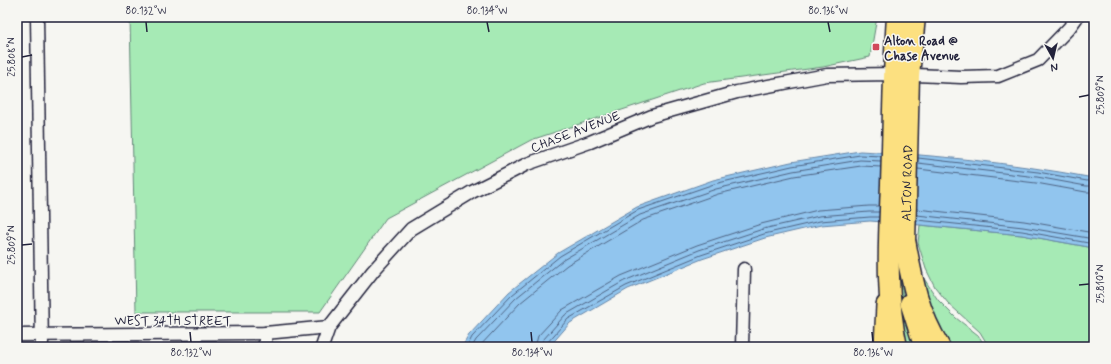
<svg xmlns="http://www.w3.org/2000/svg" width="1111" height="364" font-family="Mynerve,sans-serif">
<style>
.green{fill:#a6eab5;stroke:#648678}
.water{fill:#91c5ee;stroke:#6584a6}
.lines{fill:none;stroke-linecap:round;stroke-linejoin:round}
.shore{stroke:#4e6383;stroke-width:1}
.minor-casing{stroke:#22223b;stroke-width:15}
.primary-casing{stroke:#22223b;stroke-width:22}
.trunk-casing{stroke:#22223b;stroke-width:23}
.motorway-casing{stroke:#22223b;stroke-width:24}
.minor{stroke:#f6f6f2;stroke-width:12}
.primary{stroke:#fce080;stroke-width:19}
.trunk{stroke:#fce080;stroke-width:20}
.motorway{stroke:#fce080;stroke-width:21}
.ticks{fill:none;stroke:#22223b;stroke-width:1.5}
.poi-dot{fill:#d1495b;stroke:#f6f6f2;stroke-width:1.5}
.labels{text-anchor:middle;stroke-width:3;stroke-linejoin:round;paint-order:stroke}
.poi-label{font-size:13px;font-weight:bold;fill:#22223b;stroke:#f6f6f2;text-anchor:start}
.street-label{font-size:13px;fill:#22223b;stroke:#f6f6f2}
.neatline{fill:none;stroke:#22223b;stroke-width:1.5}
.ticks-label{font-size:10px;text-anchor:middle;fill:#22223b}
</style>
<rect width="100%" height="100%" fill="#f6f6f2"/>
<filter id="ink" filterUnits="userSpaceOnUse"><feTurbulence type="fractalNoise" baseFrequency=".025" numOctaves="2"/><feDisplacementMap in="SourceGraphic" scale="8" xChannelSelector="R" yChannelSelector="G"/><feConvolveMatrix kernelMatrix="1 2 1 2 8 2 1 2 1" color-interpolation-filters="sRGB"/></filter>
<g filter="url(#ink)">
<!-- green -->
<g class="green">
<path d="M130,17H877L870,57L823,67L704,83L531,140L386,218L320,312H136Z"/>
<path d="M920,225L1022,235L1094,248V347H989L980,332L948,303L935,287L926,269L918,243Z"/>
<path d="M899,272L906,310L919,347H906L900,329Z"/>
<path d="M921,274L938,300L956,318L978,335L986,347H945L936,333Z"/>
</g>
<!-- water -->
<path class="water" d="M860,151C937,155 1012,163 1088,177H1094V248L1022,235L920,225L870,221L821,225L765,238L702,259L628,289L570,323L549,347H462L469,335L509,292L558,253L637,207L713,180L791,162Z"/>
<g class="lines">
<!-- shore -->
<g class="shore">
<path d="M918,158L1038,172L1087,181L1094,180"/>
<path d="M918,163L1037,177L1086,186H1094"/>
<path d="M918,169L1036,183L1086,192H1094"/>
<path d="M917,209L1024,221L1094,233"/>
<path d="M917,215L1023,227L1094,239"/>
<path d="M917,220L1022,231L1094,244"/>
<path d="M467,347L472,337L512,295L560,256L638,210L714,184L792,166L860,155L881,156"/>
<path d="M472,347L476,340L516,298L563,260L640,215L716,189L793,171L860,160L881,161"/>
<path d="M479,347L520,303L567,265L643,220L718,194L794,176L861,166L881,167"/>
<path d="M535,347L538,336L562,310L621,276L697,245L761,224L818,210L869,206H879"/>
<path d="M541,347L543,340L565,315L624,281L699,250L763,229L819,216L869,212H879"/>
<path d="M546,347L547,343L568,319L626,286L701,255L764,234L820,221L870,217H879"/>
</g>
<defs>
<g id="minor">
<path d="M37,17L42,347"/>
<path d="M17,335L265,333L329,327"/>
<path d="M265,347V333"/>
<path d="M322,347L329,327L373,271L411,229L472,192L527,164L590,142L652,116L737,92L827,75L893,74L961,77L998,76L1038,60L1069,28L1077,17"/>
<path d="M742,347L744,269"/>
</g>
<g id="primary">
<path d="M910,303L924,347"/>
<path d="M884,347L886,305"/>
</g>
<g id="trunk">
<path d="M897,17C893,73 893,128 891,184C889,238 885,293 897,347"/>
<path id="s1" d="M905,243L909,75L915,17"/>
</g>
<path id="motorway" d="M905,243C912,281 918,313 939,347"/>
</defs>
<!-- minor casing -->
<use href="#minor" class="minor-casing"/>
<!-- primary casing -->
<use href="#primary" class="primary-casing"/>
<!-- trunk casing -->
<use href="#trunk" class="trunk-casing"/>
<!-- motorway casing -->
<use href="#motorway" class="motorway-casing"/>
<!-- minor -->
<use href="#minor" class="minor"/>
<!-- primary -->
<use href="#primary" class="primary"/>
<!-- trunk -->
<use href="#trunk" class="trunk"/>
<!-- motorway -->
<use href="#motorway" class="motorway"/>
</g>
</g>
<!-- ticks -->
<path class="ticks" d="M146,22L147,32M487,22L489,32M828,22L830,32M22,57L32,55M1079,97L1089,95M22,245L32,244M1079,285L1089,284M190,332L191,342M531,332L532,342M872,332L873,342"/>
<!-- markers -->
<rect class="poi-dot" x="872" y="43" width="8" height="8" rx="2"/>
<g class="labels">
<!-- poi labels -->
<g class="poi-label">
<text x="884" y="45">Alton Road @<tspan x="884" dy="15">Chase Avenue</tspan></text>
</g>
<!-- street labels -->
<g class="street-label">
<text transform="translate(575 131) rotate(-21)" y="5">CHASE AVENUE</text>
<text dy="5" stroke="none"><textPath href="#s1" startOffset="60">ALTON ROAD</textPath></text>
<text x="173" y="325">WEST 34TH STREET</text>
</g>
</g>
<!-- margin -->
<rect width="1111" height="364" fill="none" stroke="#f6f6f2" stroke-width="44"/>
<!-- north arrow -->
<g transform="translate(1053 58) rotate(172)" stroke="#f6f6f2" stroke-width="3" paint-order="stroke">
<path d="M0-3L7 15L0 10L-7 15Z" fill="#22223b"/>
<text y="-6" font-size="11" font-weight="bold" text-anchor="middle" fill="#22223b">N</text>
</g>
<rect x="22" y="22" width="1067" height="320" class="neatline"/>
<g class="ticks-label">
<text x="146" y="14">80.132°W</text>
<text x="487" y="14">80.134°W</text>
<text x="828" y="14">80.136°W</text>
<text transform="translate(11 57) rotate(-90)" y="4">25.808°N</text>
<text transform="translate(1100 95) rotate(-90)" y="4">25.809°N</text>
<text transform="translate(11 245) rotate(-90)" y="4">25.809°N</text>
<text transform="translate(1100 284) rotate(-90)" y="4">25.810°N</text>
<text x="191" y="356">80.132°W</text>
<text x="532" y="356">80.134°W</text>
<text x="873" y="356">80.136°W</text>
</g>
</svg>
